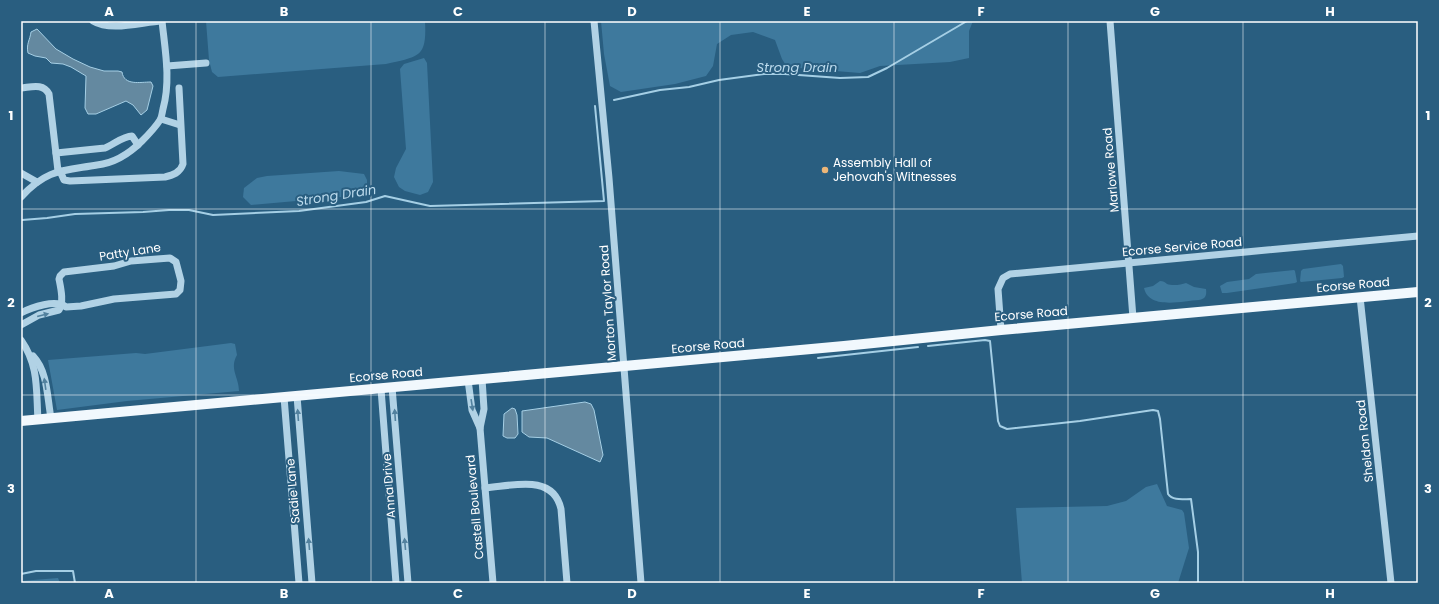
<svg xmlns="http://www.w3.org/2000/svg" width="1439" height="604" font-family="Poppins,sans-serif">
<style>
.green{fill:#3e799d}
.water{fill:#6489a0;stroke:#a5cfe5}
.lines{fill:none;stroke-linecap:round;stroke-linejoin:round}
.stream{stroke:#a5cfe5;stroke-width:2}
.minor{stroke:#b1d2e5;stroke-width:7}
.major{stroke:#f1f8fd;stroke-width:10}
.oneway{fill:#52819e}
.grid{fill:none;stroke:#fff;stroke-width:1;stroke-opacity:0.55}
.poi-dot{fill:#ecb678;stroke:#295e80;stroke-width:1.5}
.labels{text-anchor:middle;stroke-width:4;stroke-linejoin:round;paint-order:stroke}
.poi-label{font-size:12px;fill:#fff;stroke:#295e80;text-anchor:start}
.street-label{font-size:12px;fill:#fff;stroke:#295e80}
.water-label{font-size:13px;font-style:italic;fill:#bcdbed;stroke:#295e80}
.neatline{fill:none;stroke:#fff;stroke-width:1.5}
.grid-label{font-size:13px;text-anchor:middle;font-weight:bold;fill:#fff}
</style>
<rect width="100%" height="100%" fill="#295e80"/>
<!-- green -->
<g class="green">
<path d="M206,21H425C427,58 419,56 386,64L218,77L212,72L209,60Z"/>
<path d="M601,21H973L969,31V58L950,62L880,66L860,73L787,67L782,59L775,40L753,32L731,35L717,44L713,66L706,76L675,84L621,92L610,86L604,54Z"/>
<path d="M424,58L427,63L433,182L428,192L420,195L405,191L399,187L394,177L396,168L406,149L400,69L404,64Z"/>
<path d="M339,171L364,174L367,180V189L352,196L251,205L243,197L244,188L257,178L267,176Z"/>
<path d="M1341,264L1343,266L1344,277L1342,278L1301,282L1300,281L1301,271L1303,269Z"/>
<path d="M1294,270L1295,271L1297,282L1295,283L1227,293H1222L1220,286L1227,282L1249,279L1256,274Z"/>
<path d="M1160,281C1163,281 1165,282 1167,284C1172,286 1181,285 1186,283L1194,287L1206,289C1207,296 1205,299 1199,300C1182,301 1149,310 1144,288L1153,286Z"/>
<path d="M231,343L235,344L237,355C229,369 239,377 239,391L127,401L57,410L48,360L136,353L145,354Z"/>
<path d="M1157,484L1167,506L1182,510L1184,513L1189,548L1178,583H1022L1016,508L1107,506L1126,501L1146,487Z"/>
<path d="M58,578L60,583H21V581Z"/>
</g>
<!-- water -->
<g class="water">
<path d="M37,29L56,49L73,59L90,67L104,71H118L122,72C124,86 140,82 151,82L153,86L147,110L141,115L133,105L126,101L96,114H88L85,108L86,76L71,67L63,64L51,63L46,58L35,56L28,53C26,44 30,40 31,32Z"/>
<path d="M585,402L591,404L594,410L603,455L600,462L547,438L529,437L522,432V411Z"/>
<path d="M512,408L515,409L517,415L518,434L515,438H507L503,436L504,414Z"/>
</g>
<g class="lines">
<!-- stream -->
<g class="stream">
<path d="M614,100L660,90L689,87L719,80L764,74H785L840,78L868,77L887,68L967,21"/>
<path d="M22,220L47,218L75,214L143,212L169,210H189L213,215L299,211L366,202L385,196L430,206L604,201L595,106"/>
<path d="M928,346L985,340L990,341L998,421L1000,426L1007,429L1080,421L1153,410L1158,411L1160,419L1168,494C1173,501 1183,499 1191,499L1198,552V583"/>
<path d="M818,358L918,347"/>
<path d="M21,574L36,571H73L75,583"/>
</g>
<!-- minor -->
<g class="minor">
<path d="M93,21C111,32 142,22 162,21"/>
<path d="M594,21L609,178L641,583"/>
<path d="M1110,21L1133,318"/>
<path d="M167,66L206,63"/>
<path d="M21,88C32,87 43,83 49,94L58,171"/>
<path d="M161,119L180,125"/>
<path d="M56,153L105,148C113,145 123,136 132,136L138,145"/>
<path d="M60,171L64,180L70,181L165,177C173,175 180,173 183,164L179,88"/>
<path d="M21,173L37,182"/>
<path d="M21,197C47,169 62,171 97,165C115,163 129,154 142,141C148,135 155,128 160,120C162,117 162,113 163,109C171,80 165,50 162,21"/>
<path d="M1360,297L1391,583"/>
<path d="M21,313C32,307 56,299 66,307L81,306L114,299L176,294L180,290L181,281L176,262L170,258L131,261L114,266L64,272L60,276L59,279C61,289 64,302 59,310L39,315L21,325"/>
<path d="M1001,330L998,289L1003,278L1010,274L1418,236"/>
<path d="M21,340C39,366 36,389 38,420"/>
<path d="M33,356C48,372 47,397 51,418"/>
<path d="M482,379L484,409L480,428L493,583"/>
<path d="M468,380L472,410L480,428"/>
<path d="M392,387L408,583"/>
<path d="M381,389L396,583"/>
<path d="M297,396L312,583"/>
<path d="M284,397L299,583"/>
<path d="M485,488C512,486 553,473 561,509L567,583"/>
</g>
<!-- major -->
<path class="major" d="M21,421L844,346L1001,330L1418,292"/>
</g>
<!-- one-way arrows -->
<defs><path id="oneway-solid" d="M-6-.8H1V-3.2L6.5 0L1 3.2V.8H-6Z"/></defs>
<g class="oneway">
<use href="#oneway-solid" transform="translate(43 315) rotate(-14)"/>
<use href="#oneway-solid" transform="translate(45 384) rotate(-98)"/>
<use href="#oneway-solid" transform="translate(472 405) rotate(81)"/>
<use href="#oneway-solid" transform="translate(298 415) rotate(-94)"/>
<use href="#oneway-solid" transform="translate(395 415) rotate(-94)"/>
<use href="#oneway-solid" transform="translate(309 544) rotate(-95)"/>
<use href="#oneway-solid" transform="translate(405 544) rotate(-95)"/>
</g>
<!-- grid -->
<path class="grid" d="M196,21V583M371,21V583M545,21V583M720,21V583M894,21V583M1068,21V583M1243,21V583M21,209H1418M21,395H1418"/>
<!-- markers -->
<circle class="poi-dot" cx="825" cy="170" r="4"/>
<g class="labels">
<!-- poi labels -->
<g class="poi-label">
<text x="833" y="167">Assembly Hall of<tspan x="833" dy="14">Jehovah's Witnesses</tspan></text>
</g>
<!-- street labels -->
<g class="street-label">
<text transform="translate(1111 170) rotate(-95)" y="4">Marlowe Road</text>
<text transform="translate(1182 247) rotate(-5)" y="4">Ecorse Service Road</text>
<text transform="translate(130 252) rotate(-9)" y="4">Patty Lane</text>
<text transform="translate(1353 285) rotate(-5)" y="4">Ecorse Road</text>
<text transform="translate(608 303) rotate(-94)" y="4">Morton Taylor Road</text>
<text transform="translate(1031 314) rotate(-5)" y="4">Ecorse Road</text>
<text transform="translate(708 346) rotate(-5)" y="4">Ecorse Road</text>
<text transform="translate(386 375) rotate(-5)" y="4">Ecorse Road</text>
<text transform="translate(1365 441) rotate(-96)" y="4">Sheldon Road</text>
<text transform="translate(389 486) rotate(-94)" y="4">Anna Drive</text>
<text transform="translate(293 491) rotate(-95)" y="4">Sadie Lane</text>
<text transform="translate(475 507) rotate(-95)" y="4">Castell Boulevard</text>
</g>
<!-- water labels -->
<g class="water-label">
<text x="797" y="72">Strong Drain</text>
<text transform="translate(336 195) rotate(-9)" y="5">Strong Drain</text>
</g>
</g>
<!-- border -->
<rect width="1439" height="604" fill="none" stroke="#295e80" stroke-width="44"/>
<rect x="22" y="22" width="1395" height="560" class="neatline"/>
<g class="grid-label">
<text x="109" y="16">A</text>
<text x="284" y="16">B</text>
<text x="458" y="16">C</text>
<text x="632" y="16">D</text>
<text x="807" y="16">E</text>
<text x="981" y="16">F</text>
<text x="1155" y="16">G</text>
<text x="1330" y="16">H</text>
<text x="11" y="120">1</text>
<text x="1428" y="120">1</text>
<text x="11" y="307">2</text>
<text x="1428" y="307">2</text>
<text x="11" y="493">3</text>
<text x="1428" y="493">3</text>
<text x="109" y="598">A</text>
<text x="284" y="598">B</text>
<text x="458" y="598">C</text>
<text x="632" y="598">D</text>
<text x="807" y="598">E</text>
<text x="981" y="598">F</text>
<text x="1155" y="598">G</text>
<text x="1330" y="598">H</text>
</g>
</svg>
